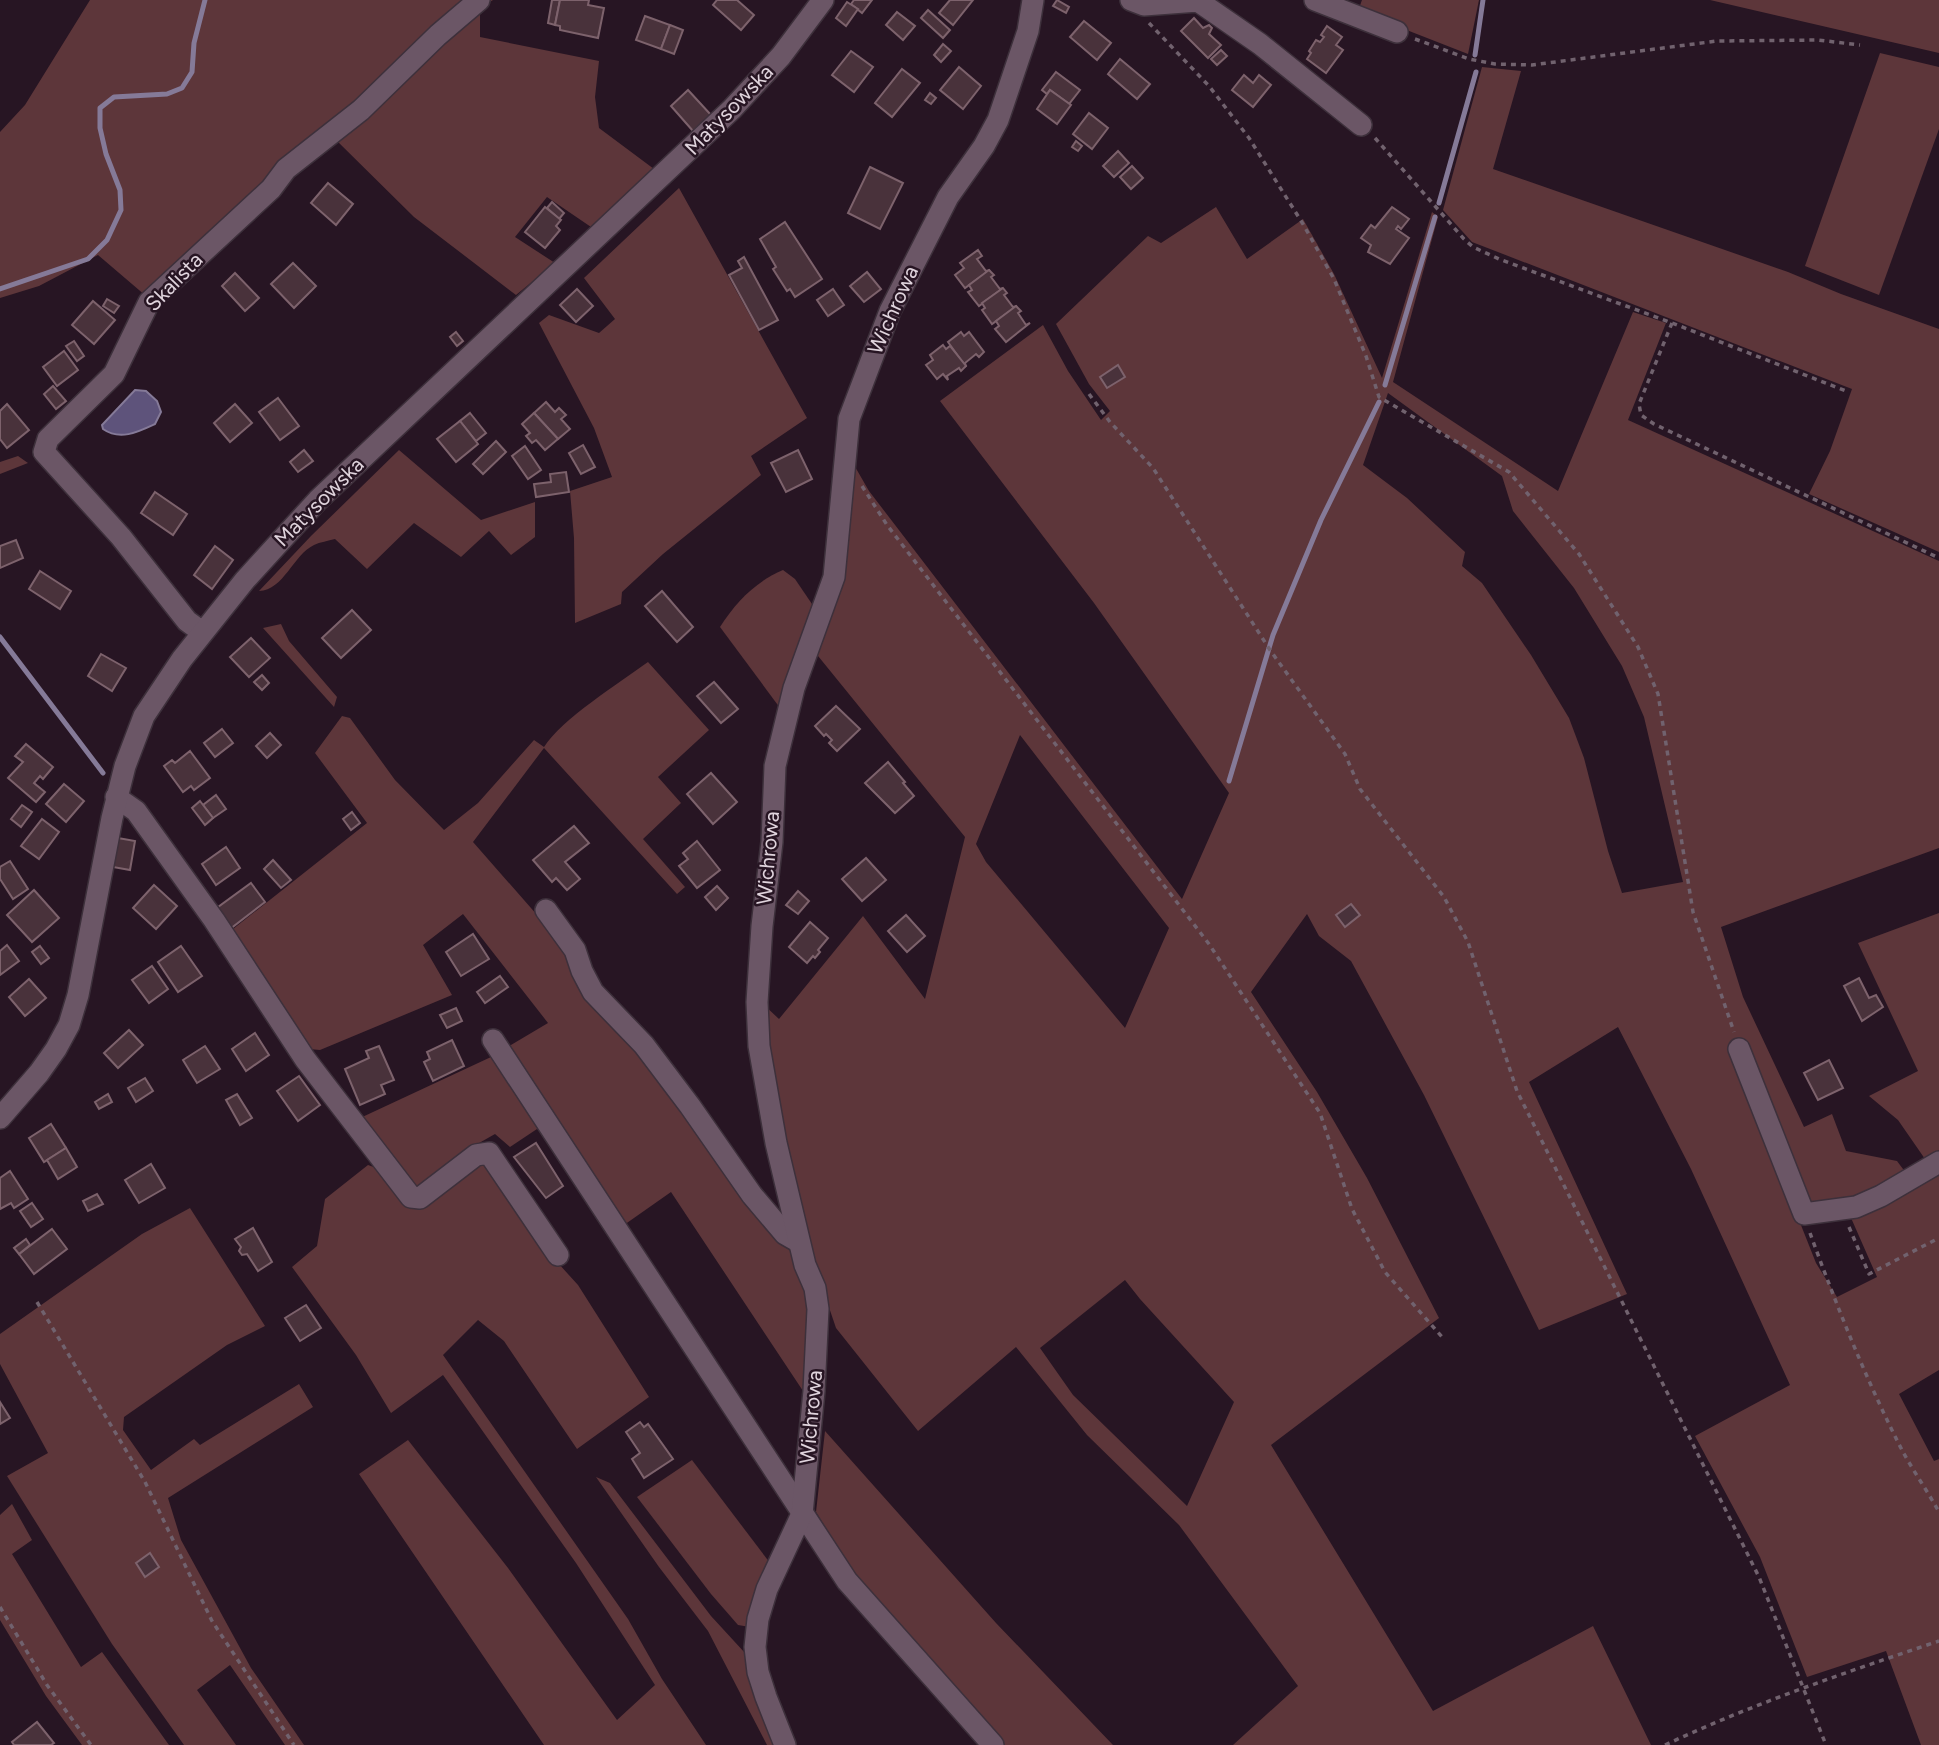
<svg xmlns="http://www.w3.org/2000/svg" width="1939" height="1745" font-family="Figtree,sans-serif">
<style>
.green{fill:#5d363a;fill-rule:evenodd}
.water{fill:#5e537b;stroke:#857a98;stroke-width:2}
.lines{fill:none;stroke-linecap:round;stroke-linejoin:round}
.stream{stroke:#857a98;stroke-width:5}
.building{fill:#49323b;stroke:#7d626c;stroke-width:2}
.minor-casing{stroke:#3d303b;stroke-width:24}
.path{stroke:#71626e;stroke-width:3.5;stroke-dasharray:5 5;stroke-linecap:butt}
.minor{stroke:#6b5666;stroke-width:21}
.labels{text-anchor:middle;stroke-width:5;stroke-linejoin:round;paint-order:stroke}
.street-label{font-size:21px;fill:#e0d4dd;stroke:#271523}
</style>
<rect width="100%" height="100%" fill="#271523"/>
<!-- green -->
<g class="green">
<path d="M90,0H493L480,8V37L599,61L595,97L599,128L654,169L591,227L547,197L515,237L555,263L516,295L414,217L335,139L273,169L252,195L146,296L98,255L39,286L0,298V132L25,105Z"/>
<path d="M1362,0H1479L1468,54L1358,11Z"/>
<path d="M1710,0H1939V53Z"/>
<path d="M1880,53L1939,67V129L1879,295L1805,266Z"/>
<path d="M1482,67L1521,71L1493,169L1788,272L1841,294L1939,329V552L1809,494L1830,451L1852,389L1472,242L1443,210Z"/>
<path d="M679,188L807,418L751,456L761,475L663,554L622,592L621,604L575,623L574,538L570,491L612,477L594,428L539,323L549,315L599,333L615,319L584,278Z"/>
<path d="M1216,207L1247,259L1303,219L1334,274L1382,378L1432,212L1438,217L1393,382L1558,491L1633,312L1666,323L1628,420L1939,561V848L1721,927L1743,997L1804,1127L1832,1114L1846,1151L1897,1161L1906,1173L1860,1198L1795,1210L1816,1263L1837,1297L1877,1277L1848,1211L1939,1168V1370L1899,1394L1934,1461L1939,1459V1745H1921L1886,1651L1807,1677L1760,1557L1695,1436L1790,1385L1691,1169L1618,1027L1529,1082L1627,1294L1539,1330L1424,1095L1351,961L1319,936L1307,914L1251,992L1317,1092L1367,1178L1439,1318L1271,1445L1433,1711L1593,1626L1651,1745H1233L1298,1686L1179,1525L1087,1435L1016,1347L918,1431L836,1328L814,1263L778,1102L762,1003L779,1019L863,916L925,999L965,837L814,651L843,586L851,497L850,458L869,491L1182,899L1229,793L1094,603L940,401L1043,325L1068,371L1101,420L1110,411L1089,384L1056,324L1148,236L1161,243ZM1388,393L1502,476L1513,511L1574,588L1622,666L1644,717L1683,882L1622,893L1608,851L1584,758L1569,718L1531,655L1482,583L1462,566L1465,552L1407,498L1363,465ZM1020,735L1169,928L1125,1028L986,862L976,844ZM1125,1280L1140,1299L1234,1402L1187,1506L1073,1395L1040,1348Z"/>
<path d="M399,450L481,520L535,502V537L511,555L489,531L461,557L414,523L367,569L335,539C328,541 320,542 314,545C293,555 284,590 259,591L311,536Z"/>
<path d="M18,456L28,463L0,474V462Z"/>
<path d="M783,570L795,579L814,607L783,712L720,627C736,602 755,582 783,570Z"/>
<path d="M281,624L289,641L337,697L334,707L263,628Z"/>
<path d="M648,662L709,730L658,777L681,803L643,839L685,887L677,894L544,748L473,842L545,924L794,1250L807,1292L810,1323L807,1397L671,1192L624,1225L506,1048L548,1023L463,914L423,945L452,995L320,1050L309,1049L228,933L367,823L315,753L342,716L350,718L395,780L444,830L478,803L534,740L544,747C562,719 619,683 648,662Z"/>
<path d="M1939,913V1153L1925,1159L1898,1120L1869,1096L1918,1071L1858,943Z"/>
<path d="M491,1057L540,1127L510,1147L495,1134L465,1151L426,1184L408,1187L358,1119Z"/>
<path d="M484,1162L558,1263L578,1285L649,1397L577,1449L504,1341L478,1320L443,1355L628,1619L662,1679L706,1745H544L359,1474L408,1440L508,1568L617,1720L655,1685L576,1563L443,1375L391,1413L356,1355L292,1267L317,1246L325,1199L368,1165L382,1170L405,1205L421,1208Z"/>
<path d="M190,1208L265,1326L227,1345L124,1417L123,1430L151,1470L194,1439L200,1445L299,1384L313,1407L168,1498L181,1540L251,1668L304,1745H285L230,1665L197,1690L236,1745H184L112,1644L7,1476L48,1453L0,1364V1334L142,1234Z"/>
<path d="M825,1431L996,1623L1113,1745H1004L851,1570L816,1512Z"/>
<path d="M692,1460L770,1563L750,1627L738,1625L711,1594L637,1497Z"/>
<path d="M596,1477L610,1483L711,1616L745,1653L778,1745H767L708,1631L659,1567Z"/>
<path d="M12,1504L32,1540L12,1554L81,1667L102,1652L169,1745H82L46,1696L0,1620V1515Z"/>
</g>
<!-- water -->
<path class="water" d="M135,390L146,391L157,401L161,412L155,424C138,432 120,441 103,429L102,425Z"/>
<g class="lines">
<!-- stream -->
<g class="stream">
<path d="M1475,55L1483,0"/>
<path d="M1439,203L1476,72"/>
<path d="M0,289L88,259L107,240L121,210L120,190L106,154L100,128V108L114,97L167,94L182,88L192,72L194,43L205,0"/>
<path d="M1385,385L1435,217"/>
<path d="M0,637L103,773"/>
<path d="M1229,781L1273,635L1321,520L1379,402"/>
</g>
</g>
<!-- building -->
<g class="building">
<path d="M552,0H560L555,25L548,23Z"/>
<path d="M560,0H589L588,5L604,8L598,38L560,30V26L555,25Z"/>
<path d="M717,0H737L754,15L741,30L713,5Z"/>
<path d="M854,0H872L862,13L851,4Z"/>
<path d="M950,0H973L953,25L939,13Z"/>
<path d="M1057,0L1069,7L1066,13L1053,6Z"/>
<path d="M847,2L858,9L846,26L836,18Z"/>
<path d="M928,10L950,30L943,38L921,18Z"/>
<path d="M897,12L915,26L903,40L886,25Z"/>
<path d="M645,16L670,25L661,49L636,40Z"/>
<path d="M1194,18L1203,28L1209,25L1212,28L1209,34L1221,45L1208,58L1181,31Z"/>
<path d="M1084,21L1111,43L1097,60L1070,37Z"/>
<path d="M670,25L683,30L674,54L661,49Z"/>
<path d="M1327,26L1342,37L1336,45L1343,50L1326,73L1307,59L1311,53L1309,51L1316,40L1320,42L1324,37L1321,35Z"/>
<path d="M943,44L951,51L941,62L934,55Z"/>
<path d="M1221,50L1227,56L1217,65L1211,59Z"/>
<path d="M851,51L873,67L854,92L832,75Z"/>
<path d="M1120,59L1150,84L1137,99L1108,74Z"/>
<path d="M959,67L981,86L963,109L940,90Z"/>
<path d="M902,69L920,83L892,117L875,103Z"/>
<path d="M1056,72L1080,90L1069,104L1050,90L1047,94L1042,90Z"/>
<path d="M1244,75L1253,83L1259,75L1271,85L1253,107L1232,90Z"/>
<path d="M688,90L711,115L693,131L671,106Z"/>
<path d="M1050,90L1071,105L1057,124L1037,109Z"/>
<path d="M930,93L936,98L931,104L925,100Z"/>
<path d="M1089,113L1108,128L1092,149L1073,134Z"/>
<path d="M1076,141L1082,146L1078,151L1072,147Z"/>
<path d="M1118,151L1129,163L1114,177L1103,166Z"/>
<path d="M1132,166L1143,178L1131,189L1120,177Z"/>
<path d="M870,167L903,183L880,229L848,213Z"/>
<path d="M328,183L353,204L336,225L311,203Z"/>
<path d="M552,202L564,213L559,219L547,208Z"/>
<path d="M545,207L561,220L556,226L560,230L545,248L525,232Z"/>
<path d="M1392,207L1409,219L1401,229L1398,226L1396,229L1409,238L1390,264L1368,252L1371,245L1361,238L1371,225L1375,228Z"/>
<path d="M785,222L822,279L795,297L790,289L787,291L773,269L776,267L760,239Z"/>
<path d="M978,250L982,256L977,259L986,271L990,270L965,288L955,275L964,268L960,263Z"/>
<path d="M744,257L778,320L759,330L729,275L742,268L738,261Z"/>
<path d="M293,263L316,286L294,308L271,284Z"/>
<path d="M989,270L994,275L991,277L1000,289L1003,288L979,306L968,292L972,290L969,285Z"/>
<path d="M867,272L881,289L864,302L850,286Z"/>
<path d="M235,273L259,298L245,311L222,286Z"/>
<path d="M1003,288L1007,293L1004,295L1013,307L1017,306L992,324L982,310L985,308L982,303Z"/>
<path d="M577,289L593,306L576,322L560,305Z"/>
<path d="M833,289L844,305L828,316L817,300Z"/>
<path d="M107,299L119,306L114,313L103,306Z"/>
<path d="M93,301L115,320L94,344L72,325Z"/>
<path d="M1016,306L1021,311L1018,313L1026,325L1030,323L1006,342L995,329L999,326L996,321Z"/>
<path d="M456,332L463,341L457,346L450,337Z"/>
<path d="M961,332L964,336L969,332L984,352L979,357L976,354L965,363L966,367L948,342Z"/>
<path d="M74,341L84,356L77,361L66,346Z"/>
<path d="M943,345L946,349L950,346L966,366L961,371L959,368L947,376L948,380L943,374L937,379L926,365L933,360L930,355Z"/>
<path d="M64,351L78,370L57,386L43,367Z"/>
<path d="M1118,365L1125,377L1107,388L1100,377Z"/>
<path d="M53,386L66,401L56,409L44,394Z"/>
<path d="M278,398L299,426L280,440L259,412Z"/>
<path d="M546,402L555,412L559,408L566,415L561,419L570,429L558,439L534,413Z"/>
<path d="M7,404L29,430L7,448L0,439V411Z"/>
<path d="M235,404L252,423L230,442L214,423Z"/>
<path d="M470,413L486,433L476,441L460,421Z"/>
<path d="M534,413L558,439L545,450L536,440L532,443L526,436L530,433L522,424Z"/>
<path d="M460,421L478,444L456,462L437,439Z"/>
<path d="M496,441L506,452L483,474L473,464Z"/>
<path d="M583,445L595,467L581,474L569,453Z"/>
<path d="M525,446L541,470L528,479L512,456Z"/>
<path d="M304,450L313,461L298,472L290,462Z"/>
<path d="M798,450L812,479L786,492L771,463Z"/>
<path d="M566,472L569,492L536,497L534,484L551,482L550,474Z"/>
<path d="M155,492L187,514L173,535L141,513Z"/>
<path d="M16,540L23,558L0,568V546Z"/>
<path d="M215,546L233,560L212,589L194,575Z"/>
<path d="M40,571L71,591L60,609L29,589Z"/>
<path d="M662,591L693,627L677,642L645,606Z"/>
<path d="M352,610L371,630L341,658L322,638Z"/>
<path d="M251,638L270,658L249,677L230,657Z"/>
<path d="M101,654L126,668L112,691L88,676Z"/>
<path d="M262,675L269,683L262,690L254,682Z"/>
<path d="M714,682L738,709L721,723L697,696Z"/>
<path d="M836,706L860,729L837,751L829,743L832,740L826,734L824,736L815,726Z"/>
<path d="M222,729L233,743L215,757L204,743Z"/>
<path d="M270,733L281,745L267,758L256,746Z"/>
<path d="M26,744L53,767L43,779L40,776L34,783L45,792L36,802L8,778L23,762L15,756Z"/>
<path d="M190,751L210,778L194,790L191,786L183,792L164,766L172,760L175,763Z"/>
<path d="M888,762L905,782L903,783L914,796L895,813L865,783Z"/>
<path d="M711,773L737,802L713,824L687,794Z"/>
<path d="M64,784L84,801L66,822L46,804Z"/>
<path d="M216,795L226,809L213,818L203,805Z"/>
<path d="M200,801L213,818L205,825L192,808Z"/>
<path d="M22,805L32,812L21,827L11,819Z"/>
<path d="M352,812L360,823L351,830L343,819Z"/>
<path d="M42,819L59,832L39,859L21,846Z"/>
<path d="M574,826L589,843L565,862L580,879L567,890L556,878L552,882L533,860Z"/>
<path d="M118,838L135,841L130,870L113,867Z"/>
<path d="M697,841L720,870L697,888L679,866L688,859L683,853Z"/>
<path d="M226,847L240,868L216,885L202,864Z"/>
<path d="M866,858L886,880L862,901L842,879Z"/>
<path d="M273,860L291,880L281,888L264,869Z"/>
<path d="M10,861L28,889L13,899L0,879V867Z"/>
<path d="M251,883L265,902L230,929L214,910Z"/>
<path d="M154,885L177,906L156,929L133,908Z"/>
<path d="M717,886L728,898L716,910L705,897Z"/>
<path d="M34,890L59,918L32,942L7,915Z"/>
<path d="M798,891L809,901L798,914L786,905Z"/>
<path d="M1351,904L1360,915L1345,927L1336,915Z"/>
<path d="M906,915L925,936L907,952L888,931Z"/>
<path d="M810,922L828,938L818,950L820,952L815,958L813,956L807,963L789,947Z"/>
<path d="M473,934L489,959L461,976L446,952Z"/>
<path d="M7,945L19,961L0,975V951Z"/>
<path d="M40,946L49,958L41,964L32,952Z"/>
<path d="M181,946L202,976L178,992L158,962Z"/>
<path d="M152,966L168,989L149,1003L132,980Z"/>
<path d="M500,976L508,987L485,1003L477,992Z"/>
<path d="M1859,978L1869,998L1876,995L1883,1007L1862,1021L1844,986Z"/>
<path d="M29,979L46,998L25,1016L9,997Z"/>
<path d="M456,1008L462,1021L447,1028L440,1015Z"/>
<path d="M129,1030L143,1045L118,1068L104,1053Z"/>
<path d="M255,1033L269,1055L246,1071L232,1049Z"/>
<path d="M452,1040L464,1066L433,1081L424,1062L430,1059L427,1052Z"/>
<path d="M205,1046L220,1069L197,1083L183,1060Z"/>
<path d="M379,1046L394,1080L381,1085L385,1094L360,1105L345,1069L369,1058L366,1051Z"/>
<path d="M1829,1060L1843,1088L1818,1100L1804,1073Z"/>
<path d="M299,1076L320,1105L298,1121L277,1091Z"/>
<path d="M145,1078L153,1091L136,1102L128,1088Z"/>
<path d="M108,1094L112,1102L99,1109L95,1102Z"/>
<path d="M237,1094L252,1118L240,1125L226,1100Z"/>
<path d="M51,1124L66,1148L44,1162L29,1138Z"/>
<path d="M536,1143L563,1186L546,1198L514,1157Z"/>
<path d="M66,1148L77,1167L58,1179L47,1160Z"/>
<path d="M151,1164L165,1188L139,1203L125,1180Z"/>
<path d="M10,1171L28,1199L14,1208L11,1203L0,1209V1178Z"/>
<path d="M97,1194L103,1204L88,1211L83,1201Z"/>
<path d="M32,1203L43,1219L31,1227L20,1211Z"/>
<path d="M253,1228L272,1262L258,1271L247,1254L242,1255L239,1251L241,1247L235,1239Z"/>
<path d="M52,1229L67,1249L34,1274L19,1254Z"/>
<path d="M26,1239L30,1245L19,1254L14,1248Z"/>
<path d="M306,1305L321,1328L300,1341L285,1318Z"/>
<path d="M0,1402L10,1418L0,1424Z"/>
<path d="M640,1422L644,1427L648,1424L673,1459L644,1478L632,1459L640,1453L626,1432Z"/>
<path d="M150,1553L159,1567L145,1577L136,1563Z"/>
<path d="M37,1722L54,1743L51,1745H14L12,1742Z"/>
</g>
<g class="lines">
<defs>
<g id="minor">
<path d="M1131,0L1144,5L1198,1L1260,44L1361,125"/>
<path d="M1315,0L1397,32"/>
<path d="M202,632L187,621L121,537L44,452L48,439L114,374L149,302L271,189L286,169L361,110L438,35L479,0"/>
<path d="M116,797L136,811L214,920L305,1059L411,1197L420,1198L476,1155L489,1153L558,1255"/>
<path d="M546,910L575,950L582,971L593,992L644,1045L690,1106L752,1195L785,1234L799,1242"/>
<path d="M493,1040L847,1581L993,1745"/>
<path d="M1739,1049L1804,1214L1856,1207L1881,1196L1939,1162"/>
<path d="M0,1118L39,1073L56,1049L69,1025L78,995L112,818L125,766L144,716L182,659L245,580L318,500L732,109L781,56L823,0"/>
<path d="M785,1745L766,1697L758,1672L755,1647L758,1619L767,1589L802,1514L814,1391L818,1309L815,1288L805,1265L776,1143L759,1046L757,1002L762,926L772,842L775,766L794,688L834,577L849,419L890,311L948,197L984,146L998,120L1028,31L1033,0"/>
</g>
</defs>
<!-- minor casing -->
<use href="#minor" class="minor-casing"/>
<!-- path -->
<g class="path">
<path d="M1149,23L1209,86L1249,138L1303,224L1334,279L1366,356L1379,397L1509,472L1579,554L1638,647L1658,694L1693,912L1734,1032"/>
<path d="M1415,39L1469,59L1495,64L1532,65L1717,41L1818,40L1860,45"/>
<path d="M1375,138L1464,239L1473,247L1499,259L1672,323L1846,391"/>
<path d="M1672,323L1639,404L1641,415L1654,424L1939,558"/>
<path d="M1089,394L1110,422L1153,468L1270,650L1345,754L1360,789L1444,897L1468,942L1517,1091L1759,1577L1826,1745"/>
<path d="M862,486L887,525L1209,944L1320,1113L1352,1209L1385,1272L1442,1337"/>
<path d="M1849,1227L1869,1274L1939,1238"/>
<path d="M1810,1233C1837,1307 1867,1382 1903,1452C1914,1472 1928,1492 1939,1512"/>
<path d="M37,1302L145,1482L212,1621L294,1745"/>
<path d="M0,1607L47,1685L91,1745"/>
<path d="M1665,1745C1755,1703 1844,1673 1939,1641"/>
</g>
<!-- minor -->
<use href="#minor" class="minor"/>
</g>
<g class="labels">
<!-- street labels -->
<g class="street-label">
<text transform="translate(729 110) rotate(-46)" y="7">Matysowska</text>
<text transform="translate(174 282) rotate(-46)" y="7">Skalista</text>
<text transform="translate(893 310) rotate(-66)" y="7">Wichrowa</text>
<text transform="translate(319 502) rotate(-45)" y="7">Matysowska</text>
<text transform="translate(768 858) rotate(-85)" y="7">Wichrowa</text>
<text transform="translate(811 1417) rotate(-85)" y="7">Wichrowa</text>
</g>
</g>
</svg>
